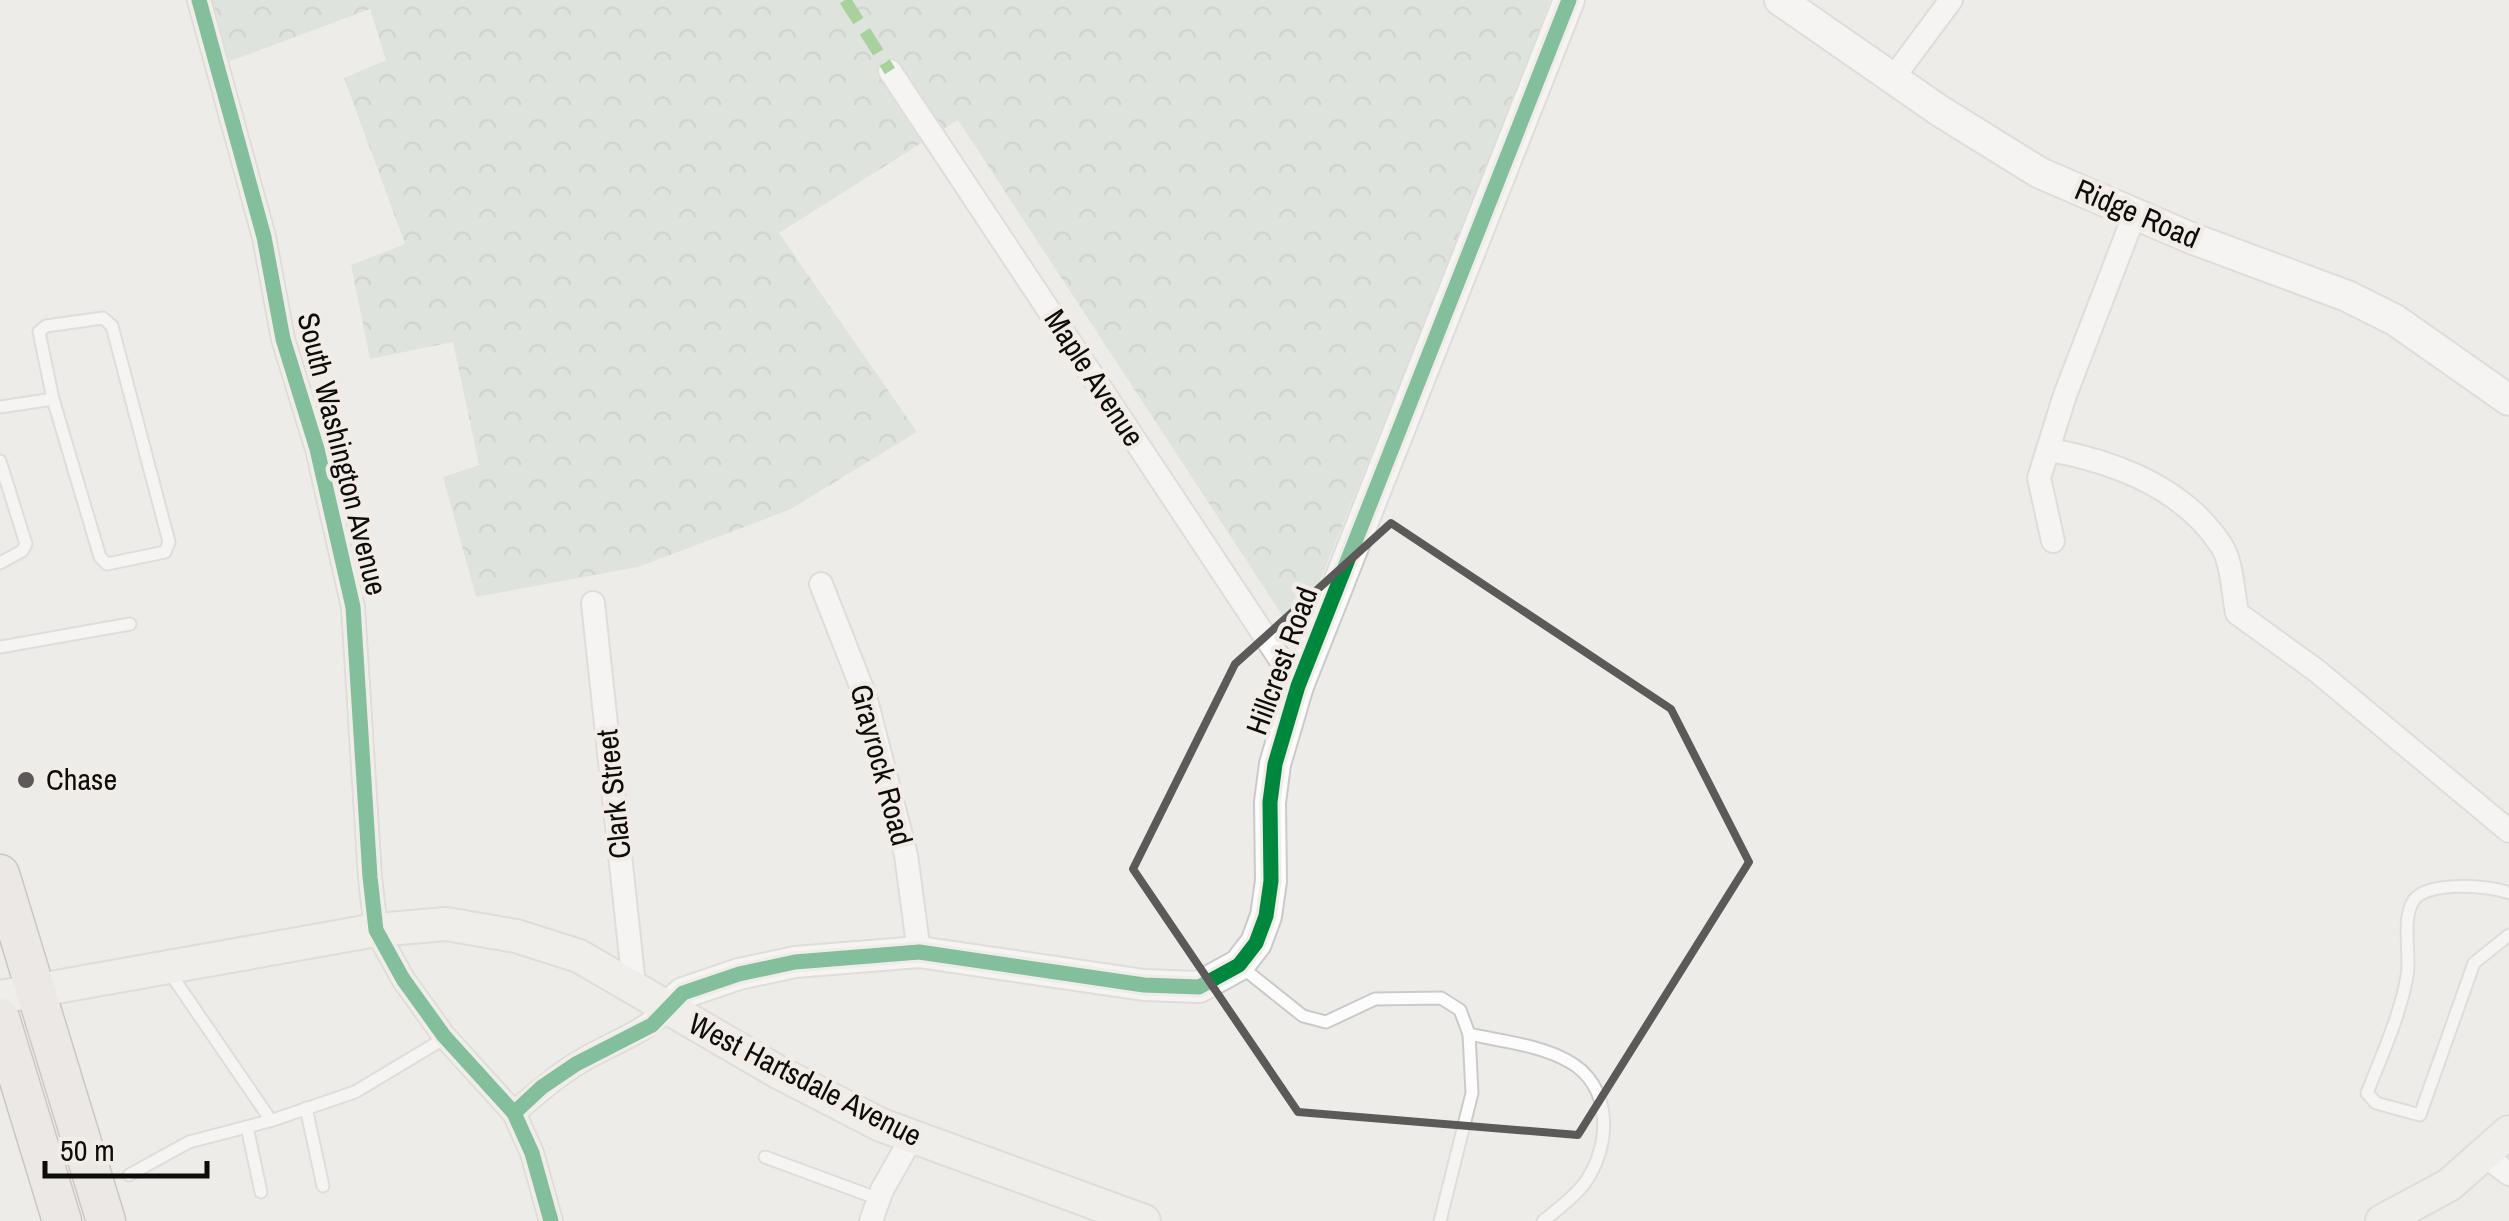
<svg xmlns="http://www.w3.org/2000/svg" width="2509" height="1221" font-family="'Archivo Narrow',sans-serif">
<style>
.forest{fill:url(#forest-crowns)}
.lines{fill:none;stroke-linecap:round;stroke-linejoin:round}
.service-casing{stroke:#cccac8;stroke-width:15}
.minor-casing{stroke:#cccac8;stroke-width:26}
.tertiary-casing{stroke:#cccac8;stroke-width:34}
.secondary-casing{stroke:#cccac8;stroke-width:36}
.primary-casing{stroke:#a39a94;stroke-width:41}
.service{stroke:#fcfcfc;stroke-width:11}
.minor{stroke:#fcfcfc;stroke-width:22}
.tertiary{stroke:#fcfcfc;stroke-width:30}
.secondary{stroke:#f1efee;stroke-width:32}
.primary{stroke:#e7e2df;stroke-width:38}
.quiet{stroke:#54b044;stroke-width:12;stroke-dasharray:25 12;stroke-linecap:butt}
.cycleway-casing{stroke:#f1ece6;stroke-width:21}
.cycleway{stroke:#00873e;stroke-width:15}
.marked{fill:none;stroke:#5c5a58;stroke-width:8;stroke-linejoin:round}
.poi-dot{fill:#5c5a58;stroke:#f1ece6;stroke-width:4}
.labels{text-anchor:middle;stroke-width:9;stroke-linejoin:round;paint-order:stroke}
.street-label{font-size:30px;fill:#0e0c0a;stroke:#f1ece6}
.poi-label{font-size:30px;fill:#0e0c0a;stroke:#f1ece6;text-anchor:start}
</style>
<defs>
<pattern id="forest-crowns" width="20" height="18" patternUnits="userSpaceOnUse" patternTransform="scale(2.5)"><rect width="20" height="18" fill="#c9d9ce"/><path d="M2 6a3 3 0 1 1 6 0M12 15a3 3 0 1 1 6 0" fill="none" stroke="#abb9b0"/></pattern>
</defs>
<rect width="100%" height="100%" fill="#eeece9"/>
<!-- forest -->
<path class="forest" d="M210,0H1550L1510,109L1297,638L958,120L779,233L917,432L789,510L638,567L476,597L443,477L479,465L453,342L370,359L351,265L405,244L344,78L386,60L370,9L228,62Z"/>
<g class="lines">
<defs>
<g id="service">
<path d="M103,318L112,326L169,542L165,552L107,564L100,557L53,399L39,332L46,326Z"/>
<path d="M0,407L53,399"/>
<path d="M0,461L26,544L22,551L0,563"/>
<path d="M0,647L130,624"/>
<path d="M2509,893C2489,885 2428,881 2414,900C2401,918 2411,954 2407,976C2400,1016 2382,1055 2367,1093L2376,1103L2420,1115L2474,963L2509,935"/>
<path d="M1239,965L1303,1016L1326,1022L1375,999L1441,998L1460,1010L1469,1034L1472,1093L1440,1221"/>
<path d="M170,973L270,1119"/>
<path d="M1469,1034C1500,1041 1540,1045 1568,1061C1613,1085 1612,1146 1584,1184C1573,1198 1557,1210 1543,1221"/>
<path d="M306,1108L323,1186"/>
<path d="M247,1127L261,1192"/>
<path d="M765,1157L879,1199"/>
<path d="M129,1175L189,1142L273,1120L355,1092L445,1038"/>
</g>
<g id="minor">
<path d="M199,0L264,237L283,339L317,449L353,607L370,877L376,930L403,979L444,1036L514,1113L532,1153L551,1221"/>
<path d="M890,71L1298,686"/>
<path d="M1893,78L1951,0"/>
<path d="M2050,450C2116,462 2183,487 2221,545C2232,561 2233,593 2237,613L2317,671L2509,831"/>
<path d="M2053,541L2039,478L2065,395L2135,213"/>
<path d="M821,584L865,696L906,855L919,952"/>
<path d="M593,603L634,985"/>
<path d="M514,1113C534,1095 555,1077 578,1063C608,1044 643,1035 667,1008"/>
<path d="M2484,1155L2509,1174"/>
<path d="M871,1221L882,1190L912,1137"/>
</g>
<g id="tertiary">
<path d="M1780,0L1940,111L2040,173L2191,238L2347,296L2395,320L2509,400"/>
<path d="M667,1008L683,993L739,974L795,962L919,952L1144,985L1199,987L1239,965L1256,943L1266,916L1271,881L1270,802L1275,764L1298,686L1569,0"/>
</g>
<g id="secondary">
<path d="M0,997L376,930L446,924L516,936L579,956L778,1072L881,1125L1144,1221"/>
<path d="M2382,1221L2449,1185L2509,1132"/>
</g>
<g id="primary">
<path d="M0,874L106,1221"/>
<path d="M0,1018L62,1221"/>
</g>
</defs>
<!-- service casing -->
<use href="#service" class="service-casing"/>
<!-- minor casing -->
<use href="#minor" class="minor-casing"/>
<!-- tertiary casing -->
<use href="#tertiary" class="tertiary-casing"/>
<!-- secondary casing -->
<use href="#secondary" class="secondary-casing"/>
<!-- primary casing -->
<use href="#primary" class="primary-casing"/>
<!-- service -->
<use href="#service" class="service"/>
<!-- minor -->
<use href="#minor" class="minor"/>
<!-- tertiary -->
<use href="#tertiary" class="tertiary"/>
<!-- secondary -->
<use href="#secondary" class="secondary"/>
<!-- primary -->
<use href="#primary" class="primary"/>
<!-- quiet -->
<path class="quiet" d="M845,0L890,71"/>
<defs>
<g id="cycleway">
<path d="M199,0L264,237L283,339L317,449L353,607L370,877L376,930L403,979L444,1036L514,1113L532,1153L551,1221"/>
<path d="M514,1113L542,1087L576,1064L652,1025L683,993L739,974L795,962L919,952L1144,985L1199,987L1239,965L1256,943L1266,916L1271,881L1270,802L1275,764L1298,686L1569,0"/>
</g>
</defs>
<!-- cycleway casing -->
<use href="#cycleway" class="cycleway-casing"/>
<!-- cycleway -->
<use href="#cycleway" class="cycleway"/>
</g>
<!-- marked area -->
<path d="M0 0H2509V1221H0ZM1391,523L1671,709L1749,862L1578,1135L1298,1112L1133,869L1235,664Z" fill="#eeece9" fill-opacity=".55" fill-rule="evenodd"/>
<path class="marked" d="M1391,523L1671,709L1749,862L1578,1135L1298,1112L1133,869L1235,664Z"/>
<!-- markers -->
<circle class="poi-dot" cx="26" cy="780" r="10"/>
<g class="labels">
<!-- street labels -->
<g class="street-label">
<text transform="translate(2137 214) rotate(23)" y="10">Ridge Road</text>
<text transform="translate(1094 378) rotate(57)" y="10">Maple Avenue</text>
<text transform="translate(342 454) rotate(76)" y="10">South Washington Avenue</text>
<text transform="translate(1282 661) rotate(-70)" y="10">Hillcrest Road</text>
<text transform="translate(881 765) rotate(75)" y="10">Grayrock Road</text>
<text transform="translate(614 794) rotate(-96)" y="10">Clark Street</text>
<text transform="translate(805 1080) rotate(27)" y="10">West Hartsdale Avenue</text>
</g>
<!-- poi labels -->
<g class="poi-label">
<text x="46" y="790">Chase</text>
</g>
</g>
<!-- scale -->
<path d="M45 1161v15h162v-15" fill="none" stroke="#0e0c0a" stroke-width="5"/>
<text x="60" y="1161" font-size="30" fill="#0e0c0a" stroke="#f1ece6" stroke-width="8" paint-order="stroke">50 m</text>
</svg>
